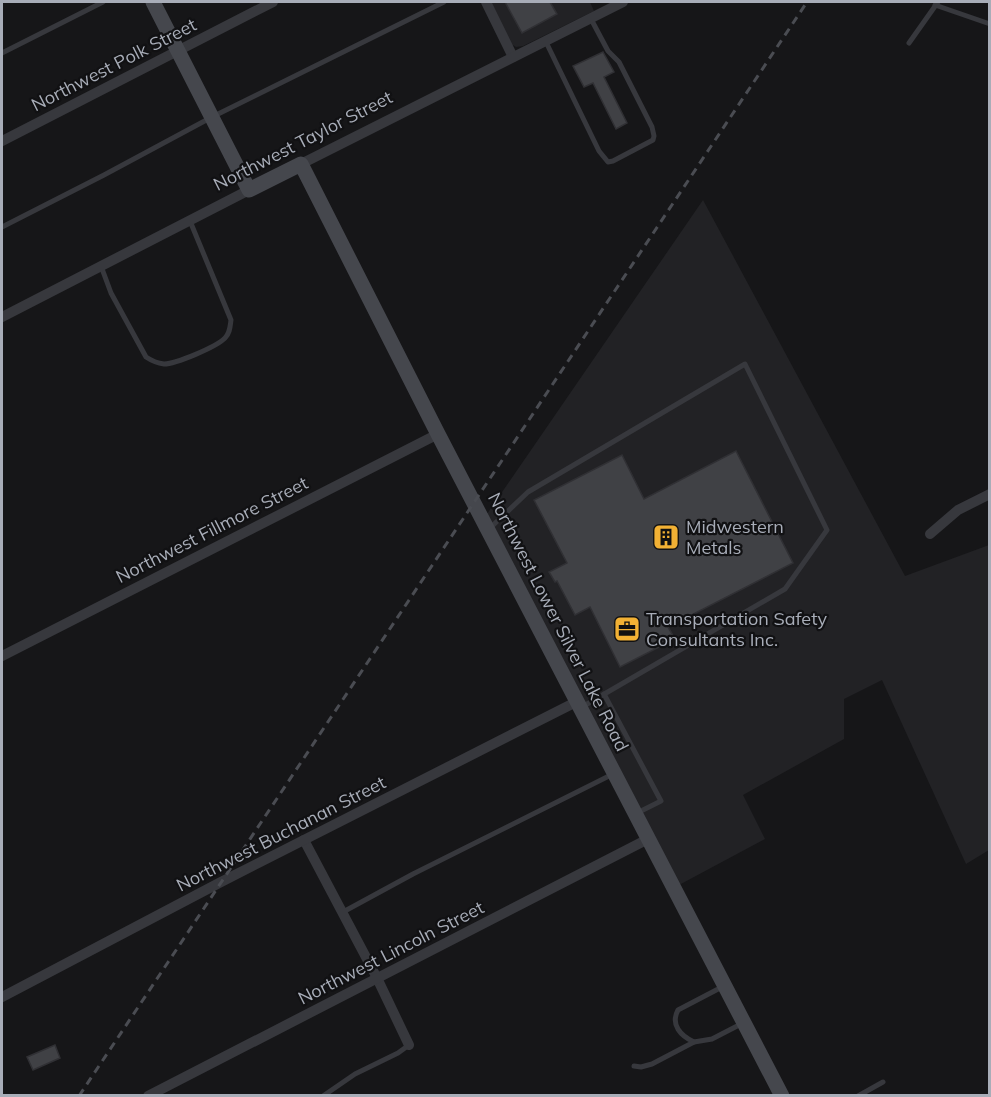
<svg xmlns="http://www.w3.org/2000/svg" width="991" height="1097" font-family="Mulish,sans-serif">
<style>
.built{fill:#222225}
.building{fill:#404145;stroke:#303034;stroke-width:1.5}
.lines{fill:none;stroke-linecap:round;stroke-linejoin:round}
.lane{stroke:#37383d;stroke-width:5}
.street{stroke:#37383d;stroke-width:10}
.secondary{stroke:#45474d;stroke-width:15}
.rail{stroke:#4a4c52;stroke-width:3;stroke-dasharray:8 6;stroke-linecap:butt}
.labels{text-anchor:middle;stroke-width:4.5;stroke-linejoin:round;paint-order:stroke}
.street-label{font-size:18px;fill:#a8adb8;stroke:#111113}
.poi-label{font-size:18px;fill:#a8adb8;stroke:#111113;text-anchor:start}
</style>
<rect width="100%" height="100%" fill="#161618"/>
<!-- built -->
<g class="built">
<path d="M489,2H590L594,11L523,46L516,47L511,44Z"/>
<path d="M703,200L905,576L989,545V850L966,864L882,680L844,699V739L743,795L765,839L679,885L487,514Z"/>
</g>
<!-- building -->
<g class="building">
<path d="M505,2H550L557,14L522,33Z"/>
<path d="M603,52L614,72L604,77L627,123L616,129L593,83L584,87L573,66Z"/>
<path d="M736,451L793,563L668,627L675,639L620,667L590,607L575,615L557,581L555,582L549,572L567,563L534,500L622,455L644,499Z"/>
<path d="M55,1045L60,1058L33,1070L27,1057Z"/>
</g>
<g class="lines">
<!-- lane -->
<g class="lane">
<path d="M935,5L990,24"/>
<path d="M545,40L599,151L608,162L613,161L653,140L654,136L652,127L619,62L608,51L591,19"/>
<path d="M909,43L938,2"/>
<path d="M2,53L103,2"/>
<path d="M2,227L104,175L212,117L444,2"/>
<path d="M101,266L111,293L146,357C152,361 156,363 164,364C176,364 216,347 225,338C230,333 230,327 231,320L190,221"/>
<path d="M489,529L528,492L745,364L827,530L785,589L582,707"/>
<path d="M604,694L661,801L637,813"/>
<path d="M343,912L413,874L613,774"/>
<path d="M694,1042C681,1036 670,1025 678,1010L722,987"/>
<path d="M634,1066L641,1067L652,1064L694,1042L712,1039L743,1023"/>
<path d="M323,1096L355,1074L398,1053L409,1045"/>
<path d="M858,1096L883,1082"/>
</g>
<!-- street -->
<g class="street">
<path d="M486,2L513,57"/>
<path d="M2,141L273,2"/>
<path d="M301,164L623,2"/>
<path d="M2,317L249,190"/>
<path d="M930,534L958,510L990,494"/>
<path d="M2,656L438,434"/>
<path d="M304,840L377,978L409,1045"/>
<path d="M2,997L221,882L576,702"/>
<path d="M148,1096L648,839"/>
</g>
<!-- secondary -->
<path class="secondary" d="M153,2L249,190L301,164L438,434L782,1096"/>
<!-- rail -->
<path class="rail" d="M79,1096L807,2"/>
</g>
<!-- icons -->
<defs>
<symbol id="building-square" viewBox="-11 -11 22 22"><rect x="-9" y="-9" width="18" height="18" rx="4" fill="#f2b134" stroke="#111113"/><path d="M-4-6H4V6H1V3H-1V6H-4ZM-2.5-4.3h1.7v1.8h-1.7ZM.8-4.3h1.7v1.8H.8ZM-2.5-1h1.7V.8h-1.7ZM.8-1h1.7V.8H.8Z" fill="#111"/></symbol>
<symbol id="office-square" viewBox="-11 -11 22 22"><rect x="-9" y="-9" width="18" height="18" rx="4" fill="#f2b134" stroke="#111113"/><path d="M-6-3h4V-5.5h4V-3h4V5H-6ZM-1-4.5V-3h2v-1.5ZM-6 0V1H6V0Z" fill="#111"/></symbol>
</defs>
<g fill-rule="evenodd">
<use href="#building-square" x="651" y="522" width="30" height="30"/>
<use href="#office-square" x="612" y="614" width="30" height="30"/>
</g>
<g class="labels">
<!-- street labels -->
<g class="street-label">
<text transform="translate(114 65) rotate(-27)" y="6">Northwest Polk Street</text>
<text transform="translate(303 141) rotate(-27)" y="6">Northwest Taylor Street</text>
<text transform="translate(212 530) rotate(-27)" y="6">Northwest Fillmore Street</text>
<text transform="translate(558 622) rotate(63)" y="6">Northwest Lower Silver Lake Road</text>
<text transform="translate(281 834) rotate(-27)" y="6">Northwest Buchanan Street</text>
<text transform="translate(391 953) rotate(-27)" y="6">Northwest Lincoln Street</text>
</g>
<!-- poi labels -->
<g class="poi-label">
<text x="686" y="533">Midwestern<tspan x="686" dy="21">Metals</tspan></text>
<text x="646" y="625">Transportation Safety<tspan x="646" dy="21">Consultants Inc.</tspan></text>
</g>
</g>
<!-- border -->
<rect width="991" height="1097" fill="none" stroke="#a8adb8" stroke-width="6"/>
</svg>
